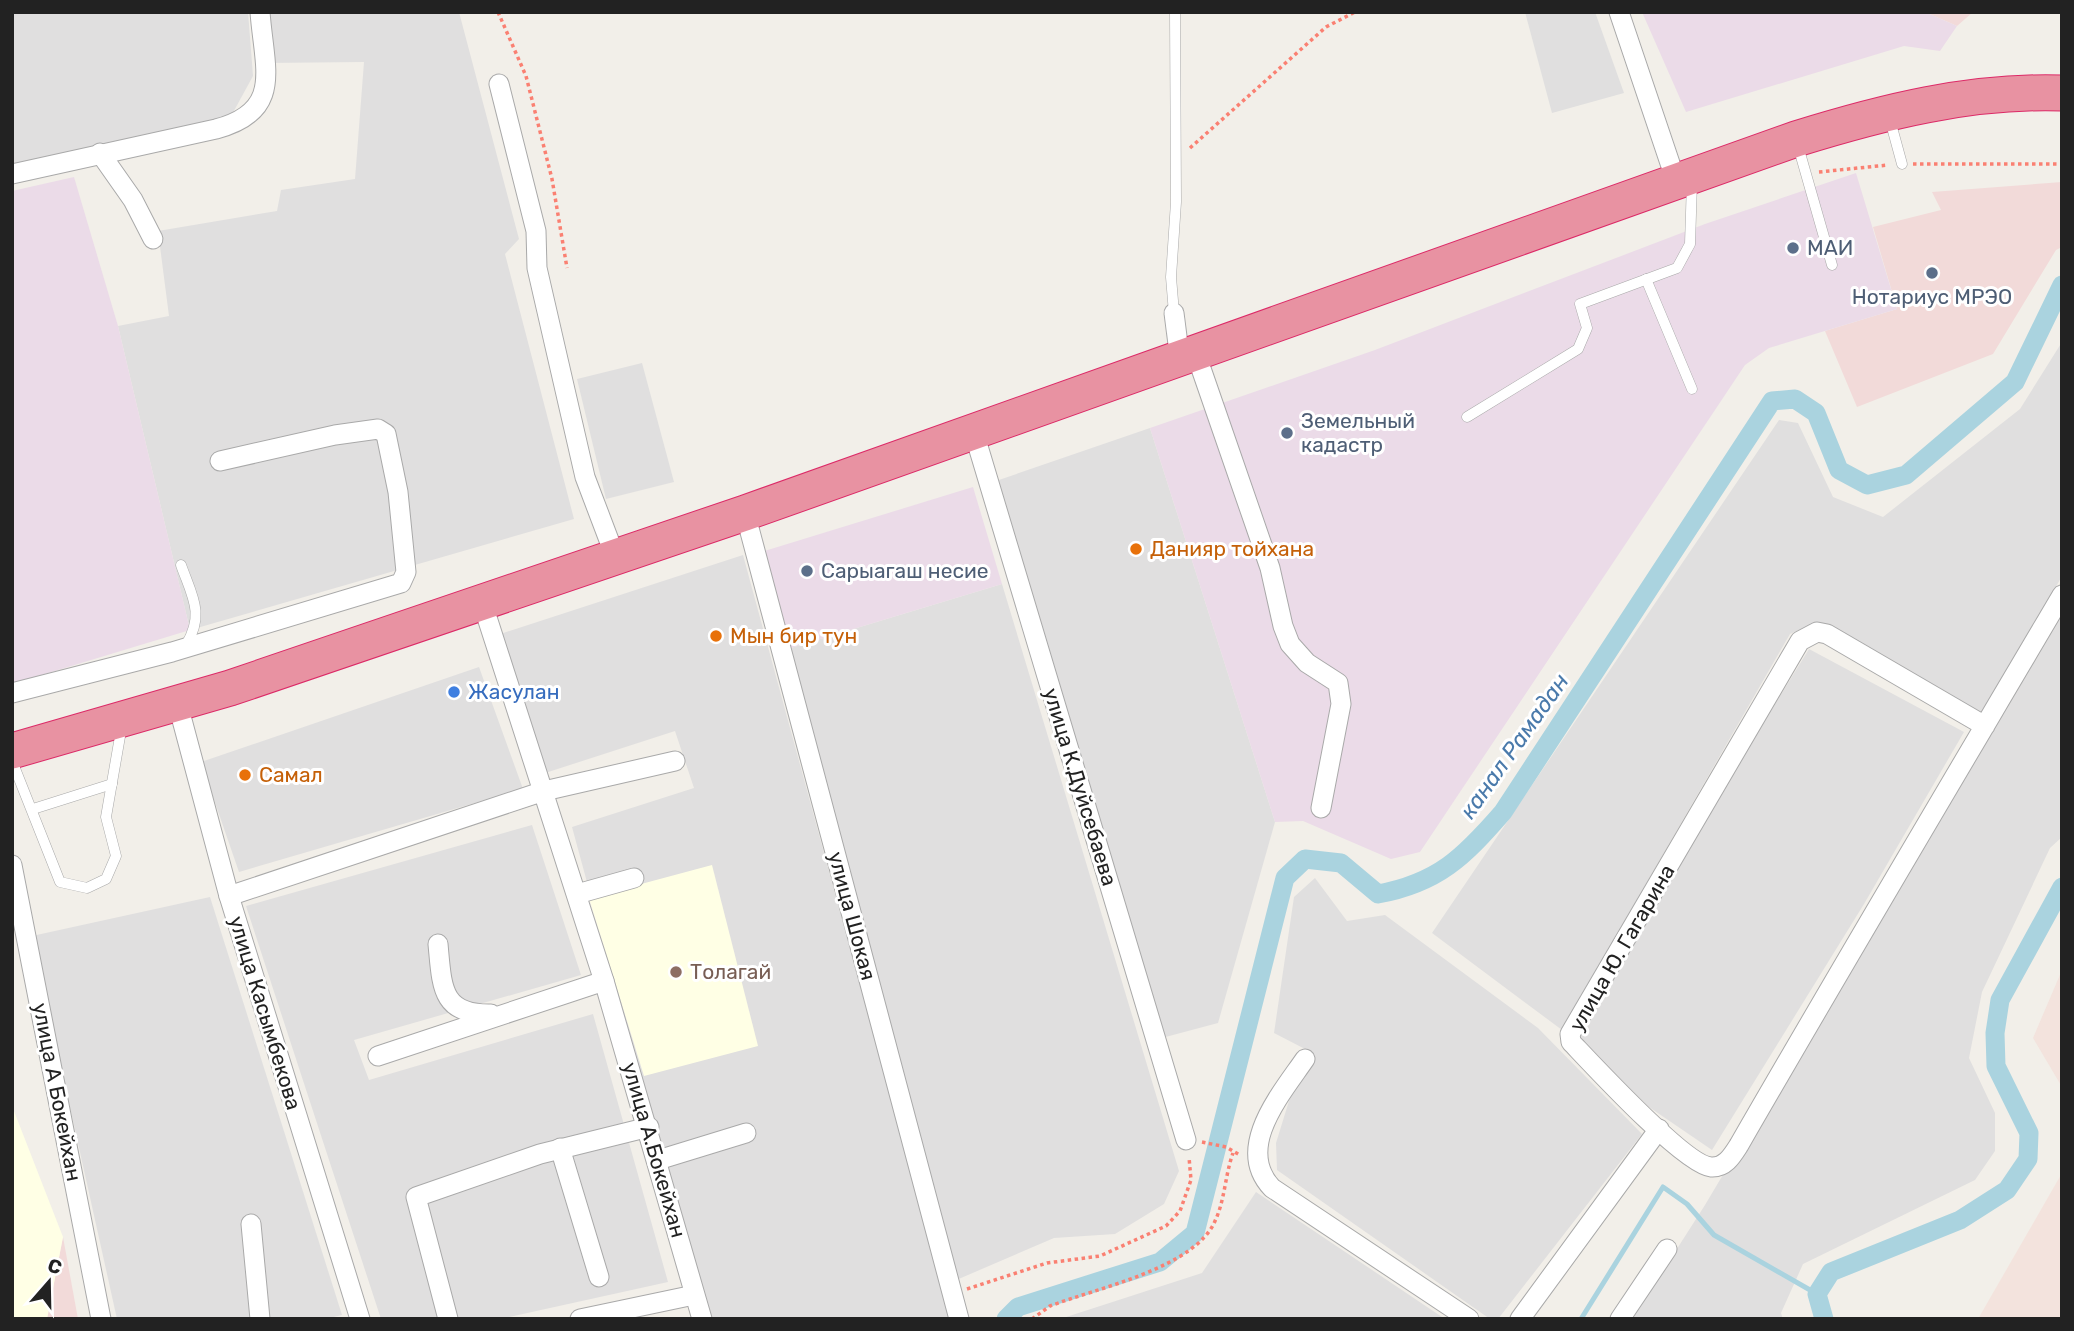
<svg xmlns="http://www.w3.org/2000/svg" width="2074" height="1331" font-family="Rubik,sans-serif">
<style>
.residential{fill:#e0dfdf}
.commercial{fill:#f2dad9}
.industrial{fill:#ebdbe8}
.education{fill:#ffffe5}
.military{fill:#f3e3dd}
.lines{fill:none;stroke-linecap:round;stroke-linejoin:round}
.stream{stroke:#aad3df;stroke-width:5}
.canal{stroke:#aad3df;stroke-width:19}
.lane-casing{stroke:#a9a9a9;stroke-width:11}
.street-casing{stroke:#a9a9a9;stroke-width:21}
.highway-casing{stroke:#dc2a67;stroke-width:37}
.path{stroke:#fa8072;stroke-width:3.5;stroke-dasharray:3.5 3.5;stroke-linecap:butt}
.lane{stroke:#fff;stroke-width:10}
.street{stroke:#fff;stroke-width:19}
.highway{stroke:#e892a2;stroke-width:35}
.service-dot{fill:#5c6f8a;stroke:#fff;stroke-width:2.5}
.food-dot{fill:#e8710a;stroke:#fff;stroke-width:2.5}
.shop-dot{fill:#3f7fe0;stroke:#fff;stroke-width:2.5}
.education-dot{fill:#8d6e63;stroke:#fff;stroke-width:2.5}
.labels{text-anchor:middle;stroke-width:6;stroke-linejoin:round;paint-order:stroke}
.service-label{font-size:21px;fill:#4e5e75;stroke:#fff;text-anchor:start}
.food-label{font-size:21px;fill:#c56008;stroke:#fff;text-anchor:start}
.shop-label{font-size:21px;fill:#366cbe;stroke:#fff;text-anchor:start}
.street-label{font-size:21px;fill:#222;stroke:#fff}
.education-label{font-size:21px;fill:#785e54;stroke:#fff;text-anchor:start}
.water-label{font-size:23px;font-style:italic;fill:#4a7aab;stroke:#fff}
</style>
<rect width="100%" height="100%" fill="#f2efe9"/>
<!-- residential -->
<g class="residential">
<path d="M12,12H248L253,76L230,118L12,170Z"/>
<path d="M262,12H459L519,239L505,254L574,519L190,630L118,326L169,316L158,231L277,211L281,190L355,179L364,62L265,63Z"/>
<path d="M1525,12H1595L1624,93L1552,113Z"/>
<path d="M2062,342V576L1982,717L1808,626L1790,634L1562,1030L1432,933L1779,420L1798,423L1833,497L1883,517L2020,409Z"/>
<path d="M642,363L674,482L606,499L577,379Z"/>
<path d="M1150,428L1275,822L1218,1023L1158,1039L990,483Z"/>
<path d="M743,555L950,1316V1319H711L656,1136L572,827L694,788L675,731L539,775L497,635Z"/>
<path d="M1002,584L1179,1171L1164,1204L1115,1234L1054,1238L954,1281L784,650Z"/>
<path d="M2062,604V837L2050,848L1982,992L1969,1058L1995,1113V1151L1975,1180L1803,1264L1781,1313L1783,1319H1632L1705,1205Z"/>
<path d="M1809,649L1964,732L1864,904L1712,1150L1649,1107L1572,1033Z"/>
<path d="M479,667L523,789L239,872L201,762Z"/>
<path d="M532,825L581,975L354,1040L369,1080L593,1014L668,1282L500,1319H381L246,906Z"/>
<path d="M1315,878L1347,921L1385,915L1538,1028L1642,1134L1498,1319H1490L1277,1170L1276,1143L1305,1049L1274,1033L1294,897Z"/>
<path d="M210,897L342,1315L325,1319H117L32,936Z"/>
<path d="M1256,1192L1445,1319H1060L1202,1273Z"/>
</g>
<!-- commercial -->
<g class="commercial">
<path d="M1925,12H1973L1957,26Z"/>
<path d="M2062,182V247L2056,250L1993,354L1857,407L1825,331L1897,309L1873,227L1941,210L1932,192Z"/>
<path d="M63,1237L78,1319H47Z"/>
</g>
<!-- industrial -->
<g class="industrial">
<path d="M1642,12H1925L1957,26L1940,51L1904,46L1686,112Z"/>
<path d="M1856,173L1897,309L1769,348L1745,365L1420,852L1391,859L1303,821L1275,822L1150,428L1375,350L1705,224Z"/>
<path d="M74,177L118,326L190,630L12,684V191Z"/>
<path d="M973,487L1002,584L784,650L758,553Z"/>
</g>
<!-- education -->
<g class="education">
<path d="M712,865L758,1046L644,1076L589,898Z"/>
<path d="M12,1106L63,1237L47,1319H12Z"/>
</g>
<!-- military -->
<g class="military">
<path d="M2062,970V1087L2033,1038Z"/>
<path d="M2062,1173V1319H1978Z"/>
</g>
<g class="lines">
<!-- stream -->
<path class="stream" d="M1581,1319L1663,1187L1687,1204L1714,1235L1817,1294"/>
<!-- canal -->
<g class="canal">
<path d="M1006,1319L1018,1307L1160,1262L1195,1233L1285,878L1305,859L1341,863L1378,894C1438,883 1464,857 1503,812L1772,401L1795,399L1816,413L1839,470L1867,485L1906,475L2015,382L2062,285"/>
<path d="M1824,1319L1817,1294L1831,1272L1960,1220L2007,1190L2028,1159L2029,1133L1996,1066L1995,1033L2000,1000L2062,887"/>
</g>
<defs>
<g id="lane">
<path d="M1890,120L1902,164"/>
<path d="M1798,146L1832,265"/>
<path d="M1646,279L1692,389"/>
<path d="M1174,313L1171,277L1176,202L1175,12"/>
<path d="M1467,417L1578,349L1587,328L1580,304L1677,268L1690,244L1692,182"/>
<path d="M181,565C192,596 205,614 186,645"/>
<path d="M12,761L60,882L87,888L106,879L116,856L106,817L122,725"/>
<path d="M33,809L112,784"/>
</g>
<g id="street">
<path d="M1619,12L1676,181"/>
<path d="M499,84L536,231L537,268L585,477L615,556"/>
<path d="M100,153L133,200L153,239"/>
<path d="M12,174L216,129C284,111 264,68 260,12"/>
<path d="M1174,313L1180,360"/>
<path d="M1196,354L1270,568L1283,626L1290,644L1307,663L1338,683L1341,704L1321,808"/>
<path d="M974,433L1186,1140"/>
<path d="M745,513L959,1319"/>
<path d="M482,602L604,981L702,1319"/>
<path d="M12,693L172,652L401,583L406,572L398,492L386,434L378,429L335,435L220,461"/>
<path d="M178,705L229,896L360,1319"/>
<path d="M1985,726L1827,634L1817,632L1800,641L1570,1034L1571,1042C1592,1064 1685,1165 1711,1167C1725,1168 1732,1156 1739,1145C1845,961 1954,778 2062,595"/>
<path d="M12,865L101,1319"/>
<path d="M577,894L634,878"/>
<path d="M229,896L544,791L675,761"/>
<path d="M438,944C442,987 441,1015 491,1014"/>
<path d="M378,1056L604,981"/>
<path d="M1305,1059C1281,1094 1234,1148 1272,1188L1469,1319"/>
<path d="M560,1148L599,1277"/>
<path d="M658,1160L746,1133"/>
<path d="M251,1224L260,1319"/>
<path d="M448,1319L416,1197L540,1154L649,1127"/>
<path d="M580,1319L694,1295"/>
<path d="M1520,1319L1659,1129"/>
<path d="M1620,1319L1667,1249"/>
</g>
<path id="highway" d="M12,751L230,688L745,513L1796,139C1883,112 1970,90 2062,93"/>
</defs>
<!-- lane casing -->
<use href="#lane" class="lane-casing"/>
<!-- street casing -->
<use href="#street" class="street-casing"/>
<!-- highway casing -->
<use href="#highway" class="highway-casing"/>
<!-- path -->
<g class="path">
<path d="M498,12L526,76L552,179L567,268"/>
<path d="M1190,148L1326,27L1355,12"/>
<path d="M1913,164H2062"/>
<path d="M1819,172L1888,165"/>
<path d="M1202,1142L1226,1147L1240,1155"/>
<path d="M967,1289L1047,1263L1100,1256L1166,1226L1180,1211L1191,1180L1189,1157"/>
<path d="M1032,1319L1050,1306C1097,1288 1195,1268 1215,1221C1225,1200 1225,1175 1233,1153"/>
</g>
<!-- lane -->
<use href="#lane" class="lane"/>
<!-- street -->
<use href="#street" class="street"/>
<!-- highway -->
<use href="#highway" class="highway"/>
</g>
<!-- markers -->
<g class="service-dot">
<circle cx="1793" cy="248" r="7"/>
<circle cx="1932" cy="273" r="7"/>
<circle cx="1287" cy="433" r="7"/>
<circle cx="807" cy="571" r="7"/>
</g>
<g class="food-dot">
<circle cx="1136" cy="549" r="7"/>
<circle cx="716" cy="636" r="7"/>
<circle cx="245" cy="775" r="7"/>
</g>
<circle class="shop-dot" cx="454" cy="692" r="7"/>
<circle class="education-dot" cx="676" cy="972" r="7"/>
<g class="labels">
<!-- service labels -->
<g class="service-label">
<text x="1807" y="255">МАИ</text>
<text x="1932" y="304" text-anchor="middle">Нотариус МРЭО</text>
<text x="1301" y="428">Земельный<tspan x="1301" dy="24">кадастр</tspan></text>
<text x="821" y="578">Сарыагаш несие</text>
</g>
<!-- food labels -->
<g class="food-label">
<text x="1150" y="556">Данияр тойхана</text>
<text x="730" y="643">Мын бир тун</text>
<text x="259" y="782">Самал</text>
</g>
<!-- shop labels -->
<g class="shop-label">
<text x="468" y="699">Жасулан</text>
</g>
<!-- street labels -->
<g class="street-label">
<text transform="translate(1080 787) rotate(73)" y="7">улица К.Дуйсебаева</text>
<text transform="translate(852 916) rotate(75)" y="7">улица Шокая</text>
<text transform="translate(1622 948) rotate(-60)" y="7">улица Ю. Гагарина</text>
<text transform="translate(265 1013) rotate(73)" y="7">улица Касымбекова</text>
<text transform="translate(57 1092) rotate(79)" y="7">улица А Бокейхан</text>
<text transform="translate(654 1150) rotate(74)" y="7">улица А.Бокейхан</text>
</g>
<!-- education labels -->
<g class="education-label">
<text x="690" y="979">Толагай</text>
</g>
<!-- water labels -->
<g class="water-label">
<text transform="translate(1514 746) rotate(-55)" y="8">канал Рамадан</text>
</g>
</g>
<!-- border -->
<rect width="2074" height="1331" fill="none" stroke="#222222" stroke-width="28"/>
<!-- north arrow -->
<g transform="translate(49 1282) rotate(20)" stroke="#ffffff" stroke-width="5" paint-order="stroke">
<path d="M0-5L12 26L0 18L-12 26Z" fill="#222222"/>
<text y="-10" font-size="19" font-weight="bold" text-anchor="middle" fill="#222222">С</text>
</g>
</svg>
